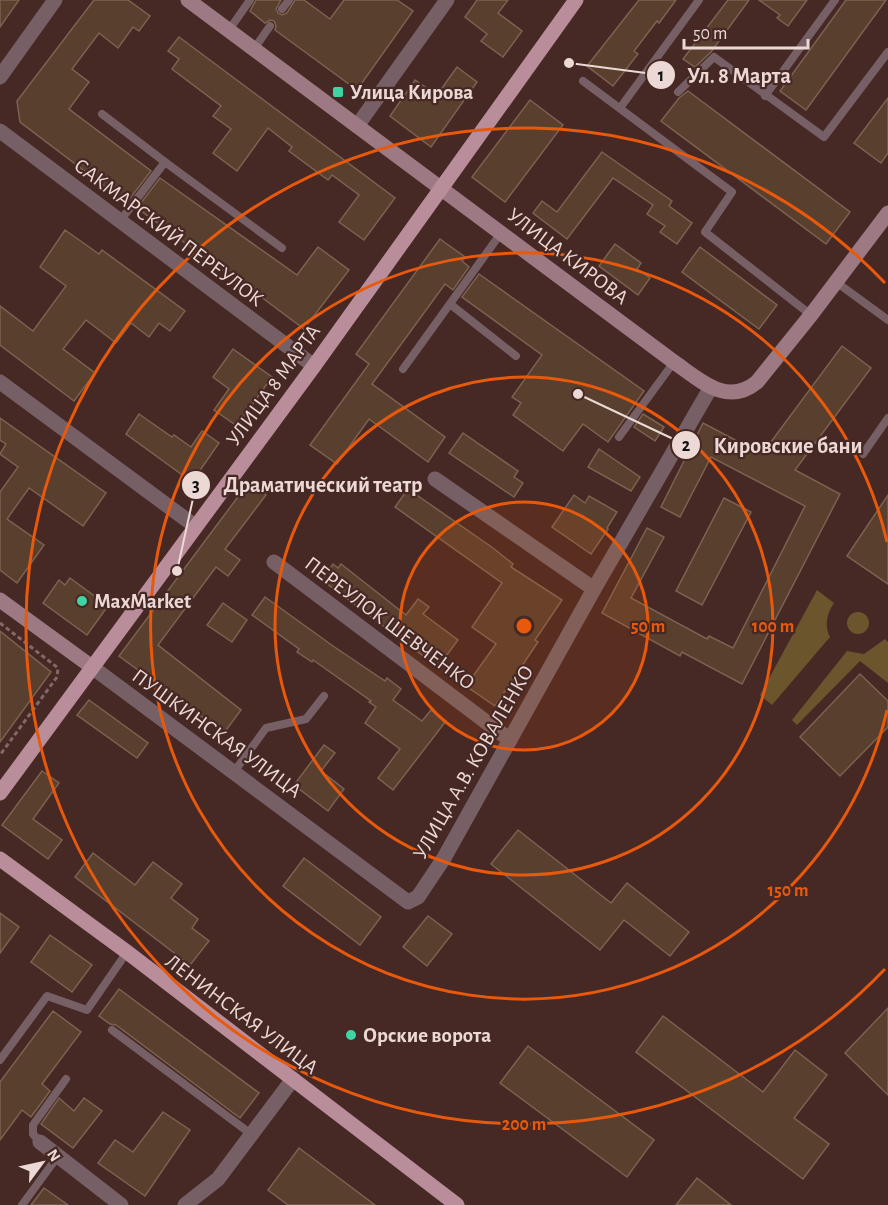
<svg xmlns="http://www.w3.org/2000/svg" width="888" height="1205" font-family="'Alegreya Sans',sans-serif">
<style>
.green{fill:#6b552c}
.building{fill:#583f2e;stroke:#7d6250;stroke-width:1.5}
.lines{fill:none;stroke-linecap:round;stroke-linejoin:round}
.path{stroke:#836966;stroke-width:3;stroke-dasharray:4.5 3;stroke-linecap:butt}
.lane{stroke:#766066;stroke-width:8}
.street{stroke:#766066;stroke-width:15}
.secondary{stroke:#9c7983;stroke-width:15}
.primary{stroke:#b98d9a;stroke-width:15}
.ring{fill:none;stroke:#e8590c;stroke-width:3}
.poi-dot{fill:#3ed4a3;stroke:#462825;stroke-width:2}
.labels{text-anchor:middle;stroke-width:4.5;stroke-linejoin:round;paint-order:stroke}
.poi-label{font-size:21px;font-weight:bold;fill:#ecd9d6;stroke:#462825;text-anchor:start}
.street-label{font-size:21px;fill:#ecd9d6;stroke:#462825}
.centre{fill:#e8590c;stroke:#462825;stroke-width:3}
.ring-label{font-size:18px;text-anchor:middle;font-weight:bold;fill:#e8590c;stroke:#462825;stroke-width:4.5;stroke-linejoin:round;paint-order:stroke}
.leader{fill:none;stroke:#ecd9d6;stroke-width:2}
.callout-dot{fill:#ecd9d6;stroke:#462825;stroke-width:2}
.mark-label{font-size:18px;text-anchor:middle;font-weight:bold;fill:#111}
.callout-label{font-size:22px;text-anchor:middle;font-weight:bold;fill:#ecd9d6;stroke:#462825;stroke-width:4.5;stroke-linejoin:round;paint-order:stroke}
</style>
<rect width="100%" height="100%" fill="#462825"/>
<!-- green -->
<g class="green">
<path d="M817,590L834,603C827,613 824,626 830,637L772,705L760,695Z"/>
<circle cx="858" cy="623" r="11"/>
<path d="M885,639L888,642V683L860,661L797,725L792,720L847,651L864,654Z"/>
</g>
<!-- building -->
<g class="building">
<path d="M0,0H19L0,27Z"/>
<path d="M94,0H128L150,16L139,31L133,27L118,48L99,33L72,69L89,82L69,109L151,171L128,201L124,198L123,200L20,122L17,101Z"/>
<path d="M256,0H281L276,9L278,13L282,15L287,13L295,0H304L330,19L344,0H397L413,11L357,90L275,30L276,26L274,21L270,20L265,23L250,11Z"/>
<path d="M477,0H508L498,13L522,31L503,57L481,41L487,34L465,17Z"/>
<path d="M639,0H676L659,23L657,21L634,51L638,54L613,86L587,66Z"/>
<path d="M728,0H749L711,52L695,67L683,59Z"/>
<path d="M759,0H807L788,26L777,18L780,15Z"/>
<path d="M846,0H886L806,110L780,91Z"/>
<path d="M179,37L395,198L364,240L339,222L359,195L332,175L328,180L289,151L292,147L268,128L237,171L213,153L231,129L213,116L221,106L172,69L179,59L168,51Z"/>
<path d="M457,67L477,82L431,147L390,116L415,80L437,95Z"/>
<path d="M688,91L850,212L826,244L661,121L679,98Z"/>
<path d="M888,98V153L881,163L854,143Z"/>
<path d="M530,100L563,125L505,202L472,177Z"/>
<path d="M602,152L672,201L669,206L692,223L677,244L660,232L665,226L647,214L653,205L613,178L567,239L533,213L542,201L557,212Z"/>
<path d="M160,178L297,275L318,247L349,270L304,329L237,279L236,280L137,208Z"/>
<path d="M65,230L99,254L102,250L185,311L170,331L159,323L149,337L131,323L116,343L86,320L63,349L95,373L74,401L0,345V306L33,331L66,286L40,267Z"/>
<path d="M440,239L465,257L462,261L469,267L453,290L445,284L372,384L445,437L428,462L369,419L337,464L310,445L369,364L356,354Z"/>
<path d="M615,244L641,263L637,269L650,278L638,295L599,266Z"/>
<path d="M700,247L777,305L759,329L682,272Z"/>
<path d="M479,274L644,391L608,442L583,424L563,451L513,415L521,403L512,397L542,355L462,297Z"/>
<path d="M842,346L871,368L795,470L840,494L742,684L682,652L680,656L602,613L647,528L664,537L631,598L707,639L709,636L733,648L805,506L711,457L680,517L661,507L703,423L762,454Z"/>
<path d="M233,349L272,377L237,426L214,410L229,389L213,377Z"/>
<path d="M139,414L172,437L174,435L191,447L202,431L219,443L192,482L126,434Z"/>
<path d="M643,414L664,427L655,441L634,427Z"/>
<path d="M0,418L106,493L83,526L29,488L7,519L44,545L17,583L0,570V492L18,467L0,454L6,444L0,440Z"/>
<path d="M463,433L518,471L514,477L523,483L514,497L449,453Z"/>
<path d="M599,449L640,477L631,491L588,467Z"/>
<path d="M249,482L266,495L225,549L240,560L228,576L216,567L158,645L241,710L224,733L119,656Z"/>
<path d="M408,489L493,548L513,564L511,567L562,600L535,640L538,642L495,706L466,686L496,644L472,627L502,583L395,507Z"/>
<path d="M574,495L585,503L589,496L617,512L607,528L608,529L591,554L552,527Z"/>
<path d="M888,495V584L847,556Z"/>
<path d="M724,498L751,512L702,605L676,591Z"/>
<path d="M333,564L338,568L341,564L406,615L418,599L429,607L423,614L458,640L438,667L322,580Z"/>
<path d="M70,578L108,606L87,635L43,603L59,580L65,585Z"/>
<path d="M265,597L333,646L385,681L387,678L401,689L393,700L422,721L431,710L446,721L393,790L378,778L400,749L365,723L376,707L369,702L371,701L313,660L312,662L297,652L299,649L252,615Z"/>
<path d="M223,603L247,620L232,642L207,625Z"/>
<path d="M0,631L51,672L0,742Z"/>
<path d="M860,674L888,701V727L840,776L800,737Z"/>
<path d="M89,700L148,743L137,758L77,715Z"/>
<path d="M324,745L335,753L321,771L344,789L328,811L294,785Z"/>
<path d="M42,771L59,783L33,819L62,840L48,859L2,825Z"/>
<path d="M518,830L611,903L627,883L689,932L670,956L624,920L600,950L491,864Z"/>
<path d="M93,853L135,885L153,862L182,884L171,898L198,919L192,928L209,941L190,965L75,877Z"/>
<path d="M304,858L381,917L360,945L283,886Z"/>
<path d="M0,913L19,927L0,953Z"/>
<path d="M428,916L452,934L427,966L403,947Z"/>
<path d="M50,935L92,965L72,992L31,962Z"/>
<path d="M119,989L259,1093L240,1118L116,1025L110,1024L99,1016Z"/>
<path d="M888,1008V1095L845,1053Z"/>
<path d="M53,1011L81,1032L42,1084L50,1091L31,1117L22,1110L0,1140V1082Z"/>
<path d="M663,1016L763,1092L795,1050L827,1075L794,1118L829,1144L803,1179L636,1052Z"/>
<path d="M528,1046L654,1140L627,1177L500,1083Z"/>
<path d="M59,1098L74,1111L84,1098L102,1111L73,1148L41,1124Z"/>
<path d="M163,1112L190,1130L145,1196L98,1163L115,1140L133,1152Z"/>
<path d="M299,1148L375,1205H288L268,1190Z"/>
<path d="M697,1178L731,1205H676Z"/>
<path d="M44,1188L68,1205H31Z"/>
</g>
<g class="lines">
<!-- path -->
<path class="path" d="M0,623L58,668L57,677L0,755"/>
<!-- lane -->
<g class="lane">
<path d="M282,9L289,0"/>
<path d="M229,30L250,0"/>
<path d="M254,49L270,26"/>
<path d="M583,81L732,192L705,232L811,315"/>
<path d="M678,92L714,57L824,137L888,52"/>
<path d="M765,96L835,0"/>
<path d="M620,108L699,0"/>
<path d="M102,114L165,162"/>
<path d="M120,221L165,162L282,248"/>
<path d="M836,282L888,320"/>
<path d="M450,304L516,356"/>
<path d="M403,369L501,233"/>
<path d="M619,437L674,362"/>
<path d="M863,454L888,418"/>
<path d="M234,772L266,728L306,719L324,696"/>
<path d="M112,1030L251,1134"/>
<path d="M0,1060L47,996L87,1010L127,952"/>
<path d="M40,1142L33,1134V1125L66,1079"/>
<path d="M22,1205L58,1156"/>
</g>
<!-- street -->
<g class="street">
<path d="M0,77L55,0"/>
<path d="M357,126L447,0"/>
<path d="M0,131L314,366"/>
<path d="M0,382L195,526"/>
<path d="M435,479L594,589"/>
<path d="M274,562L510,740"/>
<path d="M92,667L408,902L418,897L444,858L594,589L711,387"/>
<path d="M40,1142L121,1205"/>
<path d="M185,1205L218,1179L293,1079"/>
</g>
<!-- secondary -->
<g class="secondary">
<path d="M188,0L674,362C700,380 727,407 757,382L811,315L888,213"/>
<path d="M0,600L92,667"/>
</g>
<!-- primary -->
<g class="primary">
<path d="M0,793L314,366L576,0"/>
<path d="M0,859L127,952L457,1205"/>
</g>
</g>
<!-- distance rings -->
<circle cx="524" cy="626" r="124" fill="#e8590c" fill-opacity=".12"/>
<g class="ring">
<circle cx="524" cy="626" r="124"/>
<circle cx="524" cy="626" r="249"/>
<path d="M887 710A373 373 0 1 1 887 542"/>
<path d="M885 969A498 498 0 1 1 885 283"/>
</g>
<!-- markers -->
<g class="poi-dot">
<rect x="332" y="86" width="12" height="12" rx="3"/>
<circle cx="82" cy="601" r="6"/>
<circle cx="351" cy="1035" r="6"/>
</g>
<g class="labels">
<!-- poi labels -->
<g class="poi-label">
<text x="350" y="99">Улица Кирова</text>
<text x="94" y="608">MaxMarket</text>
<text x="363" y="1042">Орские ворота</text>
</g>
<!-- street labels -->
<g class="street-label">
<text transform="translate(169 232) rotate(37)" y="7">САКМАРСКИЙ ПЕРЕУЛОК</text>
<text transform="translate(568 256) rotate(37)" y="7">УЛИЦА КИРОВА</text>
<text transform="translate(273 385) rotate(-54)" y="7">УЛИЦА 8 МАРТА</text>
<text transform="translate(390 623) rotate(37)" y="7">ПЕРЕУЛОК ШЕВЧЕНКО</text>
<text transform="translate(217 733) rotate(36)" y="7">ПУШКИНСКАЯ УЛИЦА</text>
<text transform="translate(473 762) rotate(-60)" y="7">УЛИЦА А.В. КОВАЛЕНКО</text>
<text transform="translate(242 1014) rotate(37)" y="7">ЛЕНИНСКАЯ УЛИЦА</text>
</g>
</g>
<circle cx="524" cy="626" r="9" class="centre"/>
<g class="ring-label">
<text x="648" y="632">50 m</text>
<text x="773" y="632">100 m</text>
<text x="788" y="896">150 m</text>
<text x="524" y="1130">200 m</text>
</g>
<!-- callouts -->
<path class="leader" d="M569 63L661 75M578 394L686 445M177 571L196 485"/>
<g class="callout-dot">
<circle cx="569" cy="63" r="6"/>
<circle cx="578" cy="394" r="6"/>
<circle cx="177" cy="571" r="6"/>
<circle cx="661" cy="75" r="15"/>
<circle cx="686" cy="445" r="15"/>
<circle cx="196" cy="485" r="15"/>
</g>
<g class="mark-label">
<text x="661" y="81">1</text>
<text x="686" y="451">2</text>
<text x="196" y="491">3</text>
</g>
<g class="callout-label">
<text x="739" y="83">Ул. 8 Марта</text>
<text x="788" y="453">Кировские бани</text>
<text x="323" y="492">Драматический театр</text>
</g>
<!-- north arrow -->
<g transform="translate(42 1163) rotate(57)" stroke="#462825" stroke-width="4.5" paint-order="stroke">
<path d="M0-4.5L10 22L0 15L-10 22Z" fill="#ecd9d6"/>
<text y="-9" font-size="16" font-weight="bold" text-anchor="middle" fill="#ecd9d6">N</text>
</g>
<!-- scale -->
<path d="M684 39v9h124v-9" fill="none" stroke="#ecd9d6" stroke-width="3"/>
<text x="693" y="39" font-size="18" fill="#ecd9d6" stroke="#462825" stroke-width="4.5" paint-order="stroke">50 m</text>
</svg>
